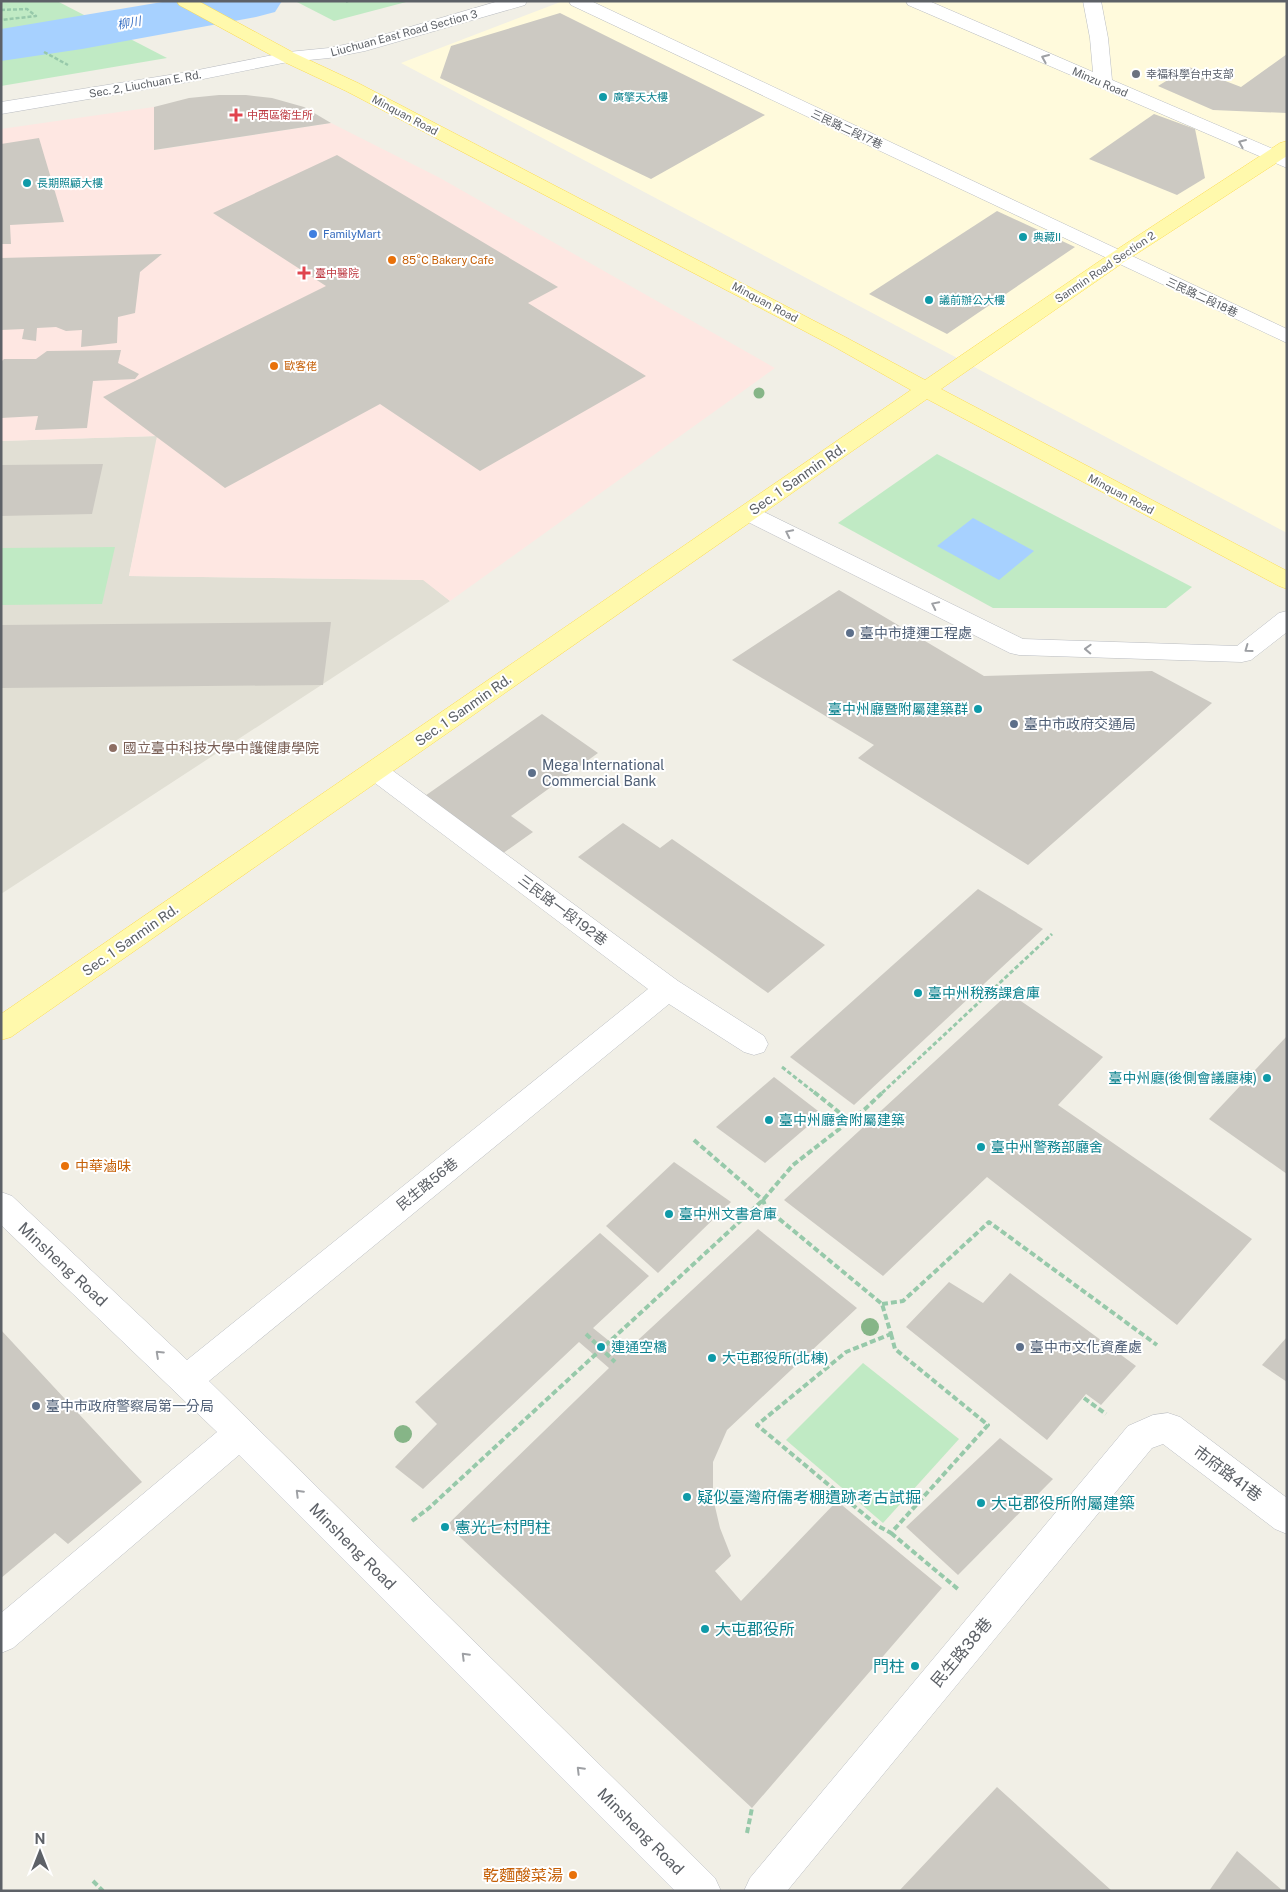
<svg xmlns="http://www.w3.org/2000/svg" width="1288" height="1892" font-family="'Public Sans','Noto Sans TC',sans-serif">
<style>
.commercial{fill:#fffadc}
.education{fill:#e1dfd4}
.medical{fill:#fee7e2}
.green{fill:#c0eac4}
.water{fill:#a7d1ff}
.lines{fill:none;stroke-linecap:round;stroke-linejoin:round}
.river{fill:#a7d1ff;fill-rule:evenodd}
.building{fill:#ccc9c2}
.minor-casing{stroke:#babdc2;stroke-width:1}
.major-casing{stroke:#fddc52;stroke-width:1}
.path-far2{stroke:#97c9aa;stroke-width:2.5;stroke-dasharray:4 2;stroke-linecap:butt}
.path-far1{stroke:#97c9aa;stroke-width:3;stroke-dasharray:4.5 2.5;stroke-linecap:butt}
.path{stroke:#97c9aa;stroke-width:4;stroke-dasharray:6 3;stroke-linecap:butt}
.minor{fill:#fff;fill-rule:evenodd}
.major{fill:#fff9ac;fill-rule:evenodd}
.path-bridge{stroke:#97c9aa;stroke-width:4;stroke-dasharray:6 3;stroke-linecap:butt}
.tree{fill:#86b587}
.oneway{stroke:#9ea0a4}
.worship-dot{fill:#6b7280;stroke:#fff;stroke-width:2}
.culture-dot{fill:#0f9aa8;stroke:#fff;stroke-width:2}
.health-dot{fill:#e0444e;stroke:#fff;stroke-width:2}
.shop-dot{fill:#3f7fe0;stroke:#fff;stroke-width:2}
.food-dot{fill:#e8710a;stroke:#fff;stroke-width:2}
.service-dot{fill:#5c6f8a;stroke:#fff;stroke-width:2}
.education-dot{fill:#8d6e63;stroke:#fff;stroke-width:2}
.labels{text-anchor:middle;stroke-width:4;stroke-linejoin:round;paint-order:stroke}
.far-street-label{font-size:11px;fill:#5d6167;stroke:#fff}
.far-worship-label{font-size:11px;fill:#5b616d;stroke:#fff;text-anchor:start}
.far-culture-label{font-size:11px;fill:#0d838f;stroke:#fff;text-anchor:start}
.far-health-label{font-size:11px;fill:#be3a42;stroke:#fff;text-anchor:start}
.far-shop-label{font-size:11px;fill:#366cbe;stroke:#fff;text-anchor:start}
.far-food-label{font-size:11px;fill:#c56008;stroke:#fff;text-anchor:start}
.far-water-label{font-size:12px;font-style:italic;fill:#3d73c5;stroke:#fff}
.street-label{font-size:14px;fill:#5d6167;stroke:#fff}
.service-label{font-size:14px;fill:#4e5e75;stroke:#fff;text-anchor:start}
.culture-label{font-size:14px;fill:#0d838f;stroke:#fff;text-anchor:start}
.education-label{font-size:14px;fill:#785e54;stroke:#fff;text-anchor:start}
.food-label{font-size:14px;fill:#c56008;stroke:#fff;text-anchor:start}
.near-street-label{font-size:16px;fill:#5d6167;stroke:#fff}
.near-culture-label{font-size:16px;fill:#0d838f;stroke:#fff;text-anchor:start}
.near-food-label{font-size:16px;fill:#c56008;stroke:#fff;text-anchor:end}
</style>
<rect width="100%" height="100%" fill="#f1efe6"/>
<!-- commercial -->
<path class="commercial" d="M563,1H1287V533L401,63Z"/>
<!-- education -->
<path class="education" d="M158,436L129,576L424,580L450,601L1,894V441Z"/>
<!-- medical -->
<path class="medical" d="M154,107L155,150L331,123L440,178L775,368L450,601L423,580L129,576L157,436L1,441V129Z"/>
<!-- green -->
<g class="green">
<path d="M1,1H57L167,58L1,86Z"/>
<path d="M295,1H410L334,21Z"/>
<path d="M937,454L1192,587L1166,608H993L838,523Z"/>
<path d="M115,547L102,604L1,605V548Z"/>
<path d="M863,1363L959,1439L883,1523L786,1440Z"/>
</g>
<!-- water -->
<path class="water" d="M973,518L1034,551L999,580L937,546Z"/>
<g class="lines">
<!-- river -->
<path class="river" d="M168,1H282L275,12L256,17L82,49L1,61V29Z"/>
</g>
<!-- building -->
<g class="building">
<path d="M560,13L765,115L651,179L440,78L451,46Z"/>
<path d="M1287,54V113L1213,110L1158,86L1189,67L1241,87Z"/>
<path d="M219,95H246L272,98L304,107L331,123L154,150V107L189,98Z"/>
<path d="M1154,114L1195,129L1205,178L1177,195L1089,159Z"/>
<path d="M39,138L64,222L10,225L11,244H1V144Z"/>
<path d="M337,155L558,287L528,303L646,376L480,471L380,404L225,488L103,397L326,286L213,213Z"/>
<path d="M997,211L1075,247L947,334L869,294Z"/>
<path d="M162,254L140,272L135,313L118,317L117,343L81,347L82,330L66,331L56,327L37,328L36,341L22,339L24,329L1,330V258Z"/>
<path d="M121,350L118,363L139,374L135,379L93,381L87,428L35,430L38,416L1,418V362L4,359H36L47,351Z"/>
<path d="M103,464L92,514L1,516V465Z"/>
<path d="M839,590L984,676L1152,671L1212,703L1028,865L858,758L874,745L732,660Z"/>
<path d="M331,622L323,685L1,688V625Z"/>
<path d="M542,714L598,753L511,816L533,832L499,856L422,798Z"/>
<path d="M623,823L660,848L672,839L825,945L768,993L578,857Z"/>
<path d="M978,889L1043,929L854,1105L790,1057Z"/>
<path d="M1009,993L1103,1057L1058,1105L1252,1239L1177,1325L987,1177L883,1276L784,1200Z"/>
<path d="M1287,1036V1174L1209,1119Z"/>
<path d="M774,1077L822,1114L765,1163L716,1127Z"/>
<path d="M674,1162L731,1202L658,1273L606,1226Z"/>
<path d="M758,1229L857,1308L727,1430L713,1462V1498L720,1528L731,1556L715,1571L741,1601L837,1501L942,1588L752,1808L447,1525L609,1368L579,1342L423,1489L395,1467L437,1424L415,1402L600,1233L649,1276L593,1328L624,1353Z"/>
<path d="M1010,1273L1136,1366L1101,1405L1086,1394L1047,1440L906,1327L949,1282L983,1303Z"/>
<path d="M1,1330L142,1482L68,1544L55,1533L1,1578Z"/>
<path d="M1287,1337V1382L1262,1365Z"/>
<path d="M1000,1438L1053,1479L958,1575L906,1527Z"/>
<path d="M997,1787L1051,1836L1112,1891H899Z"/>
<path d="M1237,1851L1283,1891H1209Z"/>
</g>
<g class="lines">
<defs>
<g id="minor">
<path d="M499,1H527L525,5L365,51L329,58L288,62L188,82L1,114V102L188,72L288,52L329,48L362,41Z"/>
<path d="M569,1H591L1287,329V343L571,5Z"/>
<path d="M906,1H929L1093,72L1090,38L1083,1H1101L1108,38L1112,80L1287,155V168L908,5Z"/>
<path d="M748,506L756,508L1023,639L1237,646L1279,613L1287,611V632L1251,660L1242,662L1019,655L1010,653L740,518L737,513L740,508Z"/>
<path d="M376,762L385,765L678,981L764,1036L768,1044L764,1052L754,1055L744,1052L669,1004L209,1381L715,1878L721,1891H675L239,1455L13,1648L1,1653V1613L217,1432L1,1225V1192L12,1196L187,1360L648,989L367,777L363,771L367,765Z"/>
<path d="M1168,1413L1180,1417L1287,1498V1534L1275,1529L1163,1444L1152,1448L787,1891H744L750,1878L1128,1426L1153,1415Z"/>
</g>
<path id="major" d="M177,1H198L294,53L358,83L847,338L925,380L1110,254L1280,143L1287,141V156L1124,262L941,389L1287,571V589L1279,586L927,399L11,1037L1,1040V1014L911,390L833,346L346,91L282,61L179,5Z"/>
</defs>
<!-- minor casing -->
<use href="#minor" class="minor-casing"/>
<!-- major casing -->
<use href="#major" class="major-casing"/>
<!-- path-far2 -->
<g class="path-far2">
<path d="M346,2L348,1"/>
<path d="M1,10L27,9L36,16L1,20"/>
<path d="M44,52L68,65"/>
</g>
<!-- path-far1 -->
<g class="path-far1">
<path d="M782,1067L815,1093"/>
<path d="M882,1093L1052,934"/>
</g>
<!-- path -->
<g class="path">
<path d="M814,1092L850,1121"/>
<path d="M694,1140L763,1200L766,1208L882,1304L891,1334"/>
<path d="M882,1304L903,1301L989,1222L1157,1345"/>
<path d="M891,1334L895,1349L988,1425L891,1533L878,1526L757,1425L846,1352Z"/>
<path d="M1084,1398L1106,1414"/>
<path d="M412,1521L429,1508L763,1200L793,1165L865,1109L883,1092"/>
<path d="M891,1533L959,1590"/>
<path d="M747,1833L752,1808"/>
<path d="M93,1881L103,1891"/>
</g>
<!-- minor -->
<use href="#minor" class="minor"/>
<!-- major -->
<use href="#major" class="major"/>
<!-- path-bridge -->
<path class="path-bridge" d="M586,1334L615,1362"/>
</g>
<!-- trees -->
<g class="tree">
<circle cx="759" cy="393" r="5.5"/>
<circle cx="870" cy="1327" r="9"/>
<circle cx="403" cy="1434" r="9"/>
</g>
<!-- one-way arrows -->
<defs><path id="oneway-chevron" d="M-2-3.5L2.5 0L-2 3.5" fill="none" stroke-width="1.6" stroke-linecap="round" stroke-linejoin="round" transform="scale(1.25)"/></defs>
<g class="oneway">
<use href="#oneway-chevron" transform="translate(1045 58) rotate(-157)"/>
<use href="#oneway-chevron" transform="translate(1242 143) rotate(-157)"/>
<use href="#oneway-chevron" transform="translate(789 533) rotate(-154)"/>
<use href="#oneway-chevron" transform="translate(935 605) rotate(-154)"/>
<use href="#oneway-chevron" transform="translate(1088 649) rotate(-178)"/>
<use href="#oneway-chevron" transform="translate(1248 649) rotate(144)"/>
<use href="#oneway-chevron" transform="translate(159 1354) rotate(-137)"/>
<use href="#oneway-chevron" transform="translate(299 1493) rotate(-135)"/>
<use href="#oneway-chevron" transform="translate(465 1656) rotate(-135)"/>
<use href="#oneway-chevron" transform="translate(580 1770) rotate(-135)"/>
</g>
<!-- markers -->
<circle class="worship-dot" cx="1136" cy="74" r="5"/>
<g class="culture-dot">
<circle cx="603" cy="97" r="5"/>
<circle cx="27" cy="183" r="5"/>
<circle cx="1023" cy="237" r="5"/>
<circle cx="929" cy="300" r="5"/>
<circle cx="978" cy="709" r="5"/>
<circle cx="918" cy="993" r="5"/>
<circle cx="1267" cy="1078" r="5"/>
<circle cx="769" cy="1120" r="5"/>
<circle cx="981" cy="1147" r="5"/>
<circle cx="669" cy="1214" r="5"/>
<circle cx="601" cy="1347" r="5"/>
<circle cx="712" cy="1358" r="5"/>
<circle cx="687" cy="1497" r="5"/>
<circle cx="981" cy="1503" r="5"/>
<circle cx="445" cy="1527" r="5"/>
<circle cx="705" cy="1629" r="5"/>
<circle cx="915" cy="1666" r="5"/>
</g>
<g class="health-dot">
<path d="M233.5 107.5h5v5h5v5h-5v5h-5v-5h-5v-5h5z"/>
<path d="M301.5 265.5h5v5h5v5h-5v5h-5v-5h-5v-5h5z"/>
</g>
<circle class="shop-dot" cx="313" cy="234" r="5"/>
<g class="food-dot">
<circle cx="392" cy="260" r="5"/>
<circle cx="274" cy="366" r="5"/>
<circle cx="65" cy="1166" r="5"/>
<circle cx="573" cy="1875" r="5"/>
</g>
<g class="service-dot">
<circle cx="850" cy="633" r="5"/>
<circle cx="1014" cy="724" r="5"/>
<circle cx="532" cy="773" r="5"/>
<circle cx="1020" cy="1347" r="5"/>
<circle cx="36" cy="1406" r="5"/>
</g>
<circle class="education-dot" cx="113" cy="748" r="5"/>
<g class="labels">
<!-- far-street labels -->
<g class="far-street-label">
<text transform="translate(404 33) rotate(-15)" y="4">Liuchuan East Road Section 3</text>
<text transform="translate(1100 82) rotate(23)" y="4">Minzu Road</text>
<text transform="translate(145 84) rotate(-10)" y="4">Sec. 2, Liuchuan E. Rd.</text>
<text transform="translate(405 115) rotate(28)" y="4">Minquan Road</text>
<text transform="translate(847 129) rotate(25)" y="4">三民路二段17巷</text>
<text transform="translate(1105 267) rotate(-34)" y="4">Sanmin Road Section 2</text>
<text transform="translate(1202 297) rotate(25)" y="4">三民路二段18巷</text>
<text transform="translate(765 302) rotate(28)" y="4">Minquan Road</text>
<text transform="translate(1121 494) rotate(28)" y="4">Minquan Road</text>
</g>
<!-- far-worship labels -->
<g class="far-worship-label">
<text x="1146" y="78">幸福科學台中支部</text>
</g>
<!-- far-culture labels -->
<g class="far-culture-label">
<text x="613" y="101">廣擎天大樓</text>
<text x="37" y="187">長期照顧大樓</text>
<text x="1033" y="241">典藏II</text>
<text x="939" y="304">議前辦公大樓</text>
</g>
<!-- far-health labels -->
<g class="far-health-label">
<text x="247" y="119">中西區衛生所</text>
<text x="315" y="277">臺中醫院</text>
</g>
<!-- far-shop labels -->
<g class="far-shop-label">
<text x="323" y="238">FamilyMart</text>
</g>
<!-- far-food labels -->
<g class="far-food-label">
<text x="402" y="264">85°C Bakery Cafe</text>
<text x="284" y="370">歐客佬</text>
</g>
<!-- far-water labels -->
<g class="far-water-label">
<text transform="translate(129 23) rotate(-10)" y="4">柳川</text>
</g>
<!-- street labels -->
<g class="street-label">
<text transform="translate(797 479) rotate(-35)" y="5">Sec. 1 Sanmin Rd.</text>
<text transform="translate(463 710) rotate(-35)" y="5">Sec. 1 Sanmin Rd.</text>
<text transform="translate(563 910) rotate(37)" y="5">三民路一段192巷</text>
<text transform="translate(130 940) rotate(-35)" y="5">Sec. 1 Sanmin Rd.</text>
<text transform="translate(427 1184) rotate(-39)" y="5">民生路56巷</text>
</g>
<!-- service labels -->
<g class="service-label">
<text x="860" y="638">臺中市捷運工程處</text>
<text x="1024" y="729">臺中市政府交通局</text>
<text x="542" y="770">Mega International<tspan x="542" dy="16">Commercial Bank</tspan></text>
<text x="1030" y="1352">臺中市文化資產處</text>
<text x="46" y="1411">臺中市政府警察局第一分局</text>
</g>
<!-- culture labels -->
<g class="culture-label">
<text x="968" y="714" text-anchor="end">臺中州廳暨附屬建築群</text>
<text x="928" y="998">臺中州稅務課倉庫</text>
<text x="1257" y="1083" text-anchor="end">臺中州廳(後側會議廳棟)</text>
<text x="779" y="1125">臺中州廳舍附屬建築</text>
<text x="991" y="1152">臺中州警務部廳舍</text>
<text x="679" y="1219">臺中州文書倉庫</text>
<text x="611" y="1352">連通空橋</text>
<text x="722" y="1363">大屯郡役所(北棟)</text>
</g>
<!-- education labels -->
<g class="education-label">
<text x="123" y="753">國立臺中科技大學中護健康學院</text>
</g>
<!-- food labels -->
<g class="food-label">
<text x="75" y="1171">中華滷味</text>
</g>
<!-- near-street labels -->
<g class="near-street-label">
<text transform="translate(63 1264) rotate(43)" y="6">Minsheng Road</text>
<text transform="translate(1228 1473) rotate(37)" y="6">市府路41巷</text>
<text transform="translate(353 1546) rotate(45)" y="6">Minsheng Road</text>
<text transform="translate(961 1652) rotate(-50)" y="6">民生路38巷</text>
<text transform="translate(641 1831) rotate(45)" y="6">Minsheng Road</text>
</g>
<!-- near-culture labels -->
<g class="near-culture-label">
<text x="697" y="1503">疑似臺灣府儒考棚遺跡考古試掘</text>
<text x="991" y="1509">大屯郡役所附屬建築</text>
<text x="455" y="1533">憲光七村門柱</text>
<text x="715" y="1635">大屯郡役所</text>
<text x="905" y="1672" text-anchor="end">門柱</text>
</g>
<!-- near-food labels -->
<g class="near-food-label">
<text x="563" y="1881">乾麵酸菜湯</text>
</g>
</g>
<!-- border -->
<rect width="1288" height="1892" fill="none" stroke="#5d6167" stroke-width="5"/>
<!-- north arrow -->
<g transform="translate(40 1852)" stroke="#ffffff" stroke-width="4" paint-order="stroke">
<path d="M0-4L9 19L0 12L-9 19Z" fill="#5d6167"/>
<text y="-8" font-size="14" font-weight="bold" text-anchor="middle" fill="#5d6167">N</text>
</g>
</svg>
